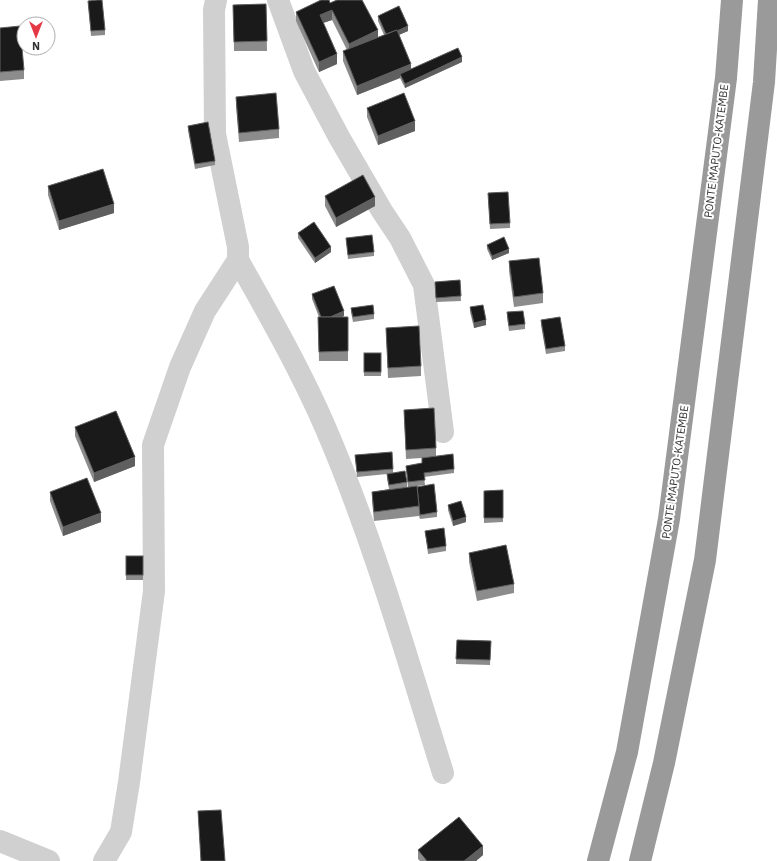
<svg xmlns="http://www.w3.org/2000/svg" width="777" height="861" font-family="'IBM Plex Sans',sans-serif">
<style>
.lines{fill:none;stroke-linecap:round;stroke-linejoin:round}
.minor{stroke:#d0d0d0;stroke-width:22}
.highway{stroke:#9a9a9a;stroke-width:22}
.wall{fill:#8c8c8c}
.shaded-wall{fill:#5f5f5f}
.building{fill:#1a1a1a;stroke:#5f5f5f}
.labels{text-anchor:middle;stroke-width:4;stroke-linejoin:round;paint-order:stroke}
.street-label{font-size:11px;fill:#333;stroke:#fff}
</style>
<rect width="100%" height="100%" fill="#fff"/>
<g class="lines">
<!-- minor -->
<g class="minor">
<path d="M278,0L304,71L339,137L382,211L400,238L424,285L443,432"/>
<path d="M238,260C269,315 301,371 326,429C374,541 407,658 443,773"/>
<path d="M0,841L49,861"/>
<path d="M104,861L121,832L129,782L154,591L153,445L180,367L205,311L238,260V247L215,134L214,10L216,0"/>
</g>
<!-- highway -->
<g class="highway">
<path d="M598,861L627,752L669,519L726,78L732,0"/>
<path d="M640,861L664,763L705,560L764,82L769,0"/>
</g>
</g>
<!-- wall -->
<g class="wall">
<path d="M88,1L105,30V35L91,36Z"/>
<path d="M330,3L378,37L384,35L378,21V16L408,31L399,35L411,69L462,62L405,88L400,78L357,95L343,61V51L347,50L332,20L323,23L337,64L319,72L296,21V12Z"/>
<path d="M266,4L267,51H234L233,5Z"/>
<path d="M0,28L24,70V79L0,81Z"/>
<path d="M236,97L279,129V138L239,142L236,106Z"/>
<path d="M367,108L415,131L378,145L367,117Z"/>
<path d="M188,126L215,161V165L195,169L188,130Z"/>
<path d="M48,186L114,213L59,230L48,195Z"/>
<path d="M488,193L510,223V228L490,229Z"/>
<path d="M325,196L375,206L336,227L325,206Z"/>
<path d="M298,233L331,252L315,263L298,238Z"/>
<path d="M346,238L374,252V256L348,259Z"/>
<path d="M487,245L509,253L492,260L487,249Z"/>
<path d="M509,261L543,293V303L514,307L509,271Z"/>
<path d="M460,280L461,301L436,302L435,282Z"/>
<path d="M312,294L344,316L342,317H348V361H319L318,317H319L312,299Z"/>
<path d="M470,307L486,325L474,328L470,312Z"/>
<path d="M351,308L374,314V319L353,322L351,312Z"/>
<path d="M507,312L525,324V329L509,331L507,317Z"/>
<path d="M541,320L565,346V351L546,354L541,325Z"/>
<path d="M386,328L421,366V376L388,378Z"/>
<rect x="364" y="353" width="17" height="23"/>
<path d="M404,410L436,448V456L454,469V473L424,477L425,485L417,486L437,512V517L420,519L419,516L374,521L372,501V492L389,489L387,479V474L357,477L355,455L393,469V473L407,482V487H408L406,470V466L422,463V458L406,459Z"/>
<path d="M75,427L135,466L94,482L75,436Z"/>
<path d="M503,490V522L484,523V491Z"/>
<path d="M50,492L101,522L63,536L50,501Z"/>
<path d="M448,505L466,522L453,526L448,510Z"/>
<path d="M425,531L446,546V551L428,554Z"/>
<path d="M469,553L514,584V593L477,601L469,562Z"/>
<rect x="126" y="556" width="17" height="24"/>
<path d="M457,640L491,641L490,665L456,664Z"/>
<path d="M198,811L225,861H201Z"/>
<path d="M418,850L483,855L476,861H420L418,859Z"/>
</g>
<!-- shaded-wall -->
<g class="shaded-wall">
<path d="M332,10V20L320,24V15Z"/>
<path d="M408,26V31L387,40V35Z"/>
<path d="M378,30V39L349,54V44Z"/>
<path d="M337,54V64L319,72V62Z"/>
<path d="M462,57V62L405,88V84Z"/>
<path d="M411,64V73L400,74V78L357,95V86Z"/>
<path d="M415,121V131L378,145V136Z"/>
<path d="M375,197V206L336,227V218Z"/>
<path d="M114,204V213L59,230V221Z"/>
<path d="M331,247V252L315,263V258Z"/>
<path d="M509,249V253L492,260V256Z"/>
<path d="M344,311V316L322,325V320Z"/>
<path d="M486,320V325L474,328V323Z"/>
<path d="M135,457V466L94,482V473Z"/>
<path d="M101,513V522L63,536V527Z"/>
<path d="M466,517V522L453,526V521Z"/>
<path d="M483,846V855L476,861H464Z"/>
</g>
<!-- building -->
<g class="building">
<path d="M97,0H102L105,30L91,31L88,1Z"/>
<path d="M321,0H329L330,3L337,0H362L378,30L349,44L332,10L320,15L337,54L319,62L296,12Z"/>
<path d="M266,4L267,41L234,42L233,5Z"/>
<path d="M399,6L408,26L397,31V30L386,34L378,16Z"/>
<path d="M20,26L24,70L0,72V28Z"/>
<path d="M397,30L411,64L357,86L343,51Z"/>
<path d="M458,48L462,57L405,84L400,74Z"/>
<path d="M276,93L279,129L239,133L236,97Z"/>
<path d="M404,93L415,121L378,136L367,108Z"/>
<path d="M208,122L215,161L195,164L188,126Z"/>
<path d="M103,169L114,204L59,221L48,186Z"/>
<path d="M363,175L375,197L336,218L325,196Z"/>
<path d="M508,192L510,223L490,224L488,193Z"/>
<path d="M314,222L331,247L315,258L298,233Z"/>
<path d="M372,235L374,252L348,255L346,238Z"/>
<path d="M504,237L509,249L492,256L487,245Z"/>
<path d="M539,258L543,293L514,297L509,261Z"/>
<path d="M460,280L461,296L436,298L435,282Z"/>
<path d="M334,286L344,311L330,317H321L312,294Z"/>
<path d="M373,305L374,314L353,317L351,308Z"/>
<path d="M483,305L486,320L474,323L470,307Z"/>
<path d="M523,311L525,324L509,326L507,312Z"/>
<path d="M318,317H348V351L319,352Z"/>
<path d="M560,317L565,346L546,349L541,320Z"/>
<path d="M419,326L421,366L388,368L386,328Z"/>
<rect x="364" y="353" width="17" height="19"/>
<path d="M434,408L436,448L406,450L404,410Z"/>
<path d="M116,411L135,457L94,473L75,427Z"/>
<path d="M392,452L393,469L357,472L355,455Z"/>
<path d="M453,454L454,469L424,473L425,480L408,482L406,466L422,463V458Z"/>
<path d="M405,471L407,482L389,485L387,474Z"/>
<path d="M87,478L101,513L63,527L50,492Z"/>
<path d="M434,484L437,512L420,515L419,506L417,487Z"/>
<path d="M417,486L419,506L374,512L372,492Z"/>
<path d="M503,490V518H484V491Z"/>
<path d="M461,501L466,517L453,521L448,505Z"/>
<path d="M444,528L446,546L428,549L425,531Z"/>
<path d="M506,545L514,584L477,591L469,553Z"/>
<rect x="126" y="556" width="17" height="19"/>
<path d="M457,640L491,641L490,660L456,659Z"/>
<path d="M221,810L225,861H201L198,811Z"/>
<path d="M459,817L483,846L464,861H427L418,850Z"/>
</g>
<g class="labels">
<!-- street labels -->
<g class="street-label">
<text transform="translate(716 151) rotate(-83)" y="4">PONTE MAPUTO-KATEMBE</text>
<text transform="translate(675 472) rotate(-82)" y="4">PONTE MAPUTO-KATEMBE</text>
</g>
</g>
<!-- north arrow -->
<g transform="translate(36 36) rotate(180)"><circle r="19" fill="#ffffff" stroke="#adadad"/>
<path d="M0-3L7 15L0 10L-7 15Z" fill="#e63946"/>
<text y="-6" font-size="11" font-weight="bold" text-anchor="middle" fill="#333333">N</text>
</g>
</svg>
